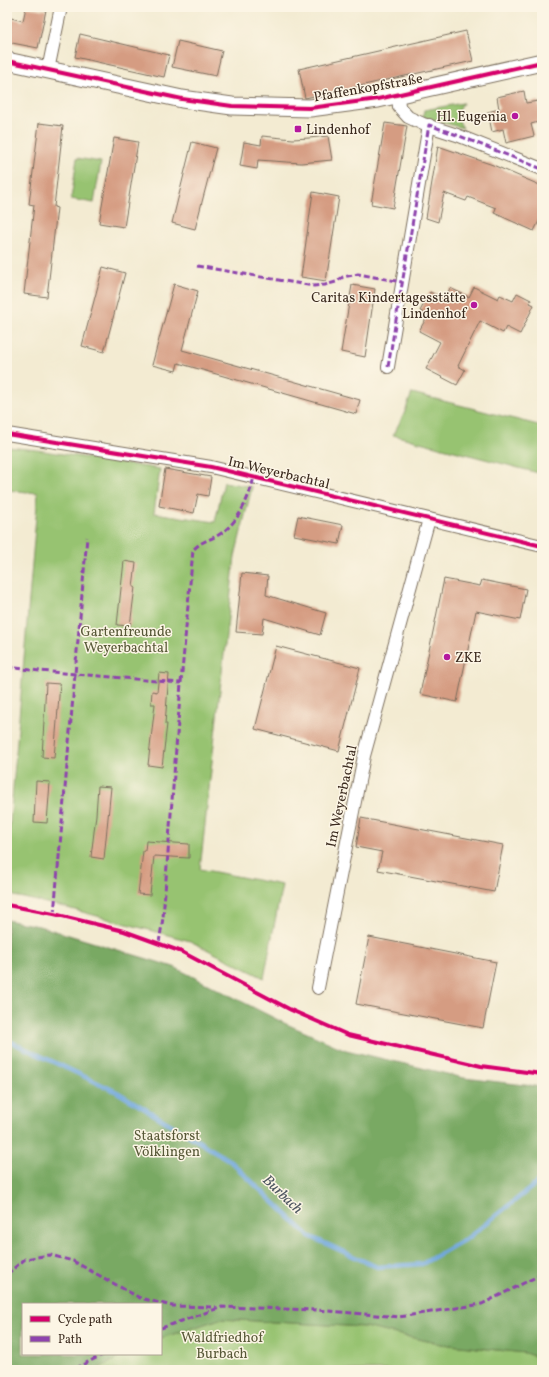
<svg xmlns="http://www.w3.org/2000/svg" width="549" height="1377" font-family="Vollkorn,serif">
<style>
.green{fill:#97c371;stroke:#697648}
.forest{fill:#79a963;stroke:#5a6a40}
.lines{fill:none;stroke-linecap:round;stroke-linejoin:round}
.stream{stroke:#70a7de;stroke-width:4.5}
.building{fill:#d59c82}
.street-casing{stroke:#7b6e5d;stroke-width:14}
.secondary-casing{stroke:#7b6e5d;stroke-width:19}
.street{stroke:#fff;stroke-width:12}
.secondary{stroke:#fff;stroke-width:17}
.quiet{stroke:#8e44ad;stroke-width:3;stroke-dasharray:6 3;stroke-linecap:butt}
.cycleway-casing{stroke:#fcf5e5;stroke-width:6}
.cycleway{stroke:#d6006c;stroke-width:4}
.poi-dot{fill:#b5179e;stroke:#fcf5e5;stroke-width:1.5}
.labels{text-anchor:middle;stroke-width:3;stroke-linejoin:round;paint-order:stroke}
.street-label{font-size:14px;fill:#3b2a1e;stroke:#fcf5e5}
.poi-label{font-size:14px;fill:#3b2a1e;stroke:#fcf5e5;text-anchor:end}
.park-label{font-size:14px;fill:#575837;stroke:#fcf5e5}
.water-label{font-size:15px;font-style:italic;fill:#4e5661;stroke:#fcf5e5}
</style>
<rect width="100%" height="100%" fill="#fcf5e5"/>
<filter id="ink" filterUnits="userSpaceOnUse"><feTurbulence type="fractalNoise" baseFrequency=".025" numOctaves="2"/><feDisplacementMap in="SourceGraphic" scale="8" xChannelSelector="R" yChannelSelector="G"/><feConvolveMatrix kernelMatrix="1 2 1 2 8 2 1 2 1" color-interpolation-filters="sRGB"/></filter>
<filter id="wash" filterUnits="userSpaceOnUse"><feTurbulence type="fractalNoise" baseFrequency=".012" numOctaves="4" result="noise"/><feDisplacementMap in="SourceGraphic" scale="16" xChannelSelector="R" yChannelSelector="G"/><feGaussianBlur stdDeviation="0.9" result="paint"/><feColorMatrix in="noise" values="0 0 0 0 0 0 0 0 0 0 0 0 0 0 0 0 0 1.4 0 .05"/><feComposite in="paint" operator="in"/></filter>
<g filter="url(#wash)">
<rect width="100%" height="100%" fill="#f3ebd2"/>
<!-- green -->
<g class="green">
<path d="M463,103C456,114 456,117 463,128L423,117L424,110Z"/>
<path d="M77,158L101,162L94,203L71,199Z"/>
<path d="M412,393L542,426V474L393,435L404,414Z"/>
<path d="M7,447L37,450L160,469L154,513L215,522L224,482L252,487L235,556L200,869L282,885L264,978L190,941L60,906L14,896L7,877V859L38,493L7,490Z"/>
<path d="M220,1319L365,1327L441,1344L525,1353L542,1359V1370H95L126,1354H161V1338Z"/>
</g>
<!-- forest -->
<path class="forest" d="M7,920L39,926L174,967L284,1023L346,1050L464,1078L542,1087V1359L525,1353L441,1344L365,1327L220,1319L161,1338V1304H23V1354H126L95,1370H15L7,1360Z"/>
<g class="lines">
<!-- stream -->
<path class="stream" d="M7,1040L117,1092L229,1160L309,1236L377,1267L422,1264L469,1237L542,1179"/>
</g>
<g id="blocks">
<!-- building -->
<g class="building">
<path d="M26,7L46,10L38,48L7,42V17L23,21Z"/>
<path d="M466,31L473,61L305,98L299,69Z"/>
<path d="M80,34L169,55L164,77L75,57Z"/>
<path d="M178,41L222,51L216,76L172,67Z"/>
<path d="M524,91L526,103L538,101L542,121L531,124L534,136L506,143L503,129L492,132L488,112L499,109L497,97Z"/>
<path d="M39,123L63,126L54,207L57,208L47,297L24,294L34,205L29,204Z"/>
<path d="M385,123L407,126L393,208L371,204Z"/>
<path d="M262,136L293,139L309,138L328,136L332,160L301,163L258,160L257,169L240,166L244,142L261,145Z"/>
<path d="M114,138L138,142L124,227L99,223Z"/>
<path d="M192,142L216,148L195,229L172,223Z"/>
<path d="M438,146L493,165L542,186V215L534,231L494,213L496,208L468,197L466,201L444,193L438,222L426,218Z"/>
<path d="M313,192L339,197L326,281L301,277Z"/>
<path d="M103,267L125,273L104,352L82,346Z"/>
<path d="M174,284L198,291L182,350L360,400L356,414L178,363L176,371L152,365Z"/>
<path d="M352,285L375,289L365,357L341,352Z"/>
<path d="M474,287L498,299L500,295L513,301L517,293L531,300L530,303L534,305L520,334L506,327L503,333L480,321L458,366L465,370L457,385L426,369L440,342L419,331L428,315L420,311L430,292L445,299L450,288L469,297Z"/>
<path d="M165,469L211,477L208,496L198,494L194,513L159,506Z"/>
<path d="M298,516L343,525L339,544L294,535Z"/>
<path d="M124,561L136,563L133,587H135L130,626L117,625Z"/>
<path d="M242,573L268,576L266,595L326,613L320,635L264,618L262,634L236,632Z"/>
<path d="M444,579L480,586L482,580L526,589L520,620L476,611L457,702L420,694Z"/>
<path d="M276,646L360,668L339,751L255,729Z"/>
<path d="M159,673L169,674L165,724H167L162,767L148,765L155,704H151L152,691L157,692Z"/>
<path d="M46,683L60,684L54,758L42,757Z"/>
<path d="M36,781L50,782L47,823L34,822Z"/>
<path d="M98,786L111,787L104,859L91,857L96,815Z"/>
<path d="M361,818L503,845L494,892L378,870L382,852L356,847Z"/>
<path d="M146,841L189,844V858L154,856L150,895L138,894L143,851H145Z"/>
<path d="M369,937L496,962L483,1028L356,1004Z"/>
</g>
</g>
</g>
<g filter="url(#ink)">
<use href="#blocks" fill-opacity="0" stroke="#7b6e5d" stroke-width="1"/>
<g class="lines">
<defs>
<g id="street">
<path d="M48,70L61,7"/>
<path d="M398,94L399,107L408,117L423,124L457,135L542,169"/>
<path d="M388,367L429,125"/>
<path d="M7,434L211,467L542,546"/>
<path d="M318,988L364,756L429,519"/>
</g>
<path id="secondary" d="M7,61L182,99L232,106L310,108L378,99L542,62"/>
</defs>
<!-- street casing -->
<use href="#street" class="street-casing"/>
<!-- secondary casing -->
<use href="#secondary" class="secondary-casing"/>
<!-- street -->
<use href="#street" class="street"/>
<!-- secondary -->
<use href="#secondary" class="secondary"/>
<!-- quiet -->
<g class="quiet">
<path d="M197,266L314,286L325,285L336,282L343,277L358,274L402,282"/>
<path d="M388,367L429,125L457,135L542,169"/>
<path d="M7,667L40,671L181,683"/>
<path d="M54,914L87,537"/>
<path d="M159,943L163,918L181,683L193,550C204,539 209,541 220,534C239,522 249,498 254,477"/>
<path d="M7,1274L25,1259L50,1255L73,1261L140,1298L172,1306L216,1307"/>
<path d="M161,1328L222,1307L317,1310L399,1317L482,1304L542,1274"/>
<path d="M76,1370L80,1366L104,1354"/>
</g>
<defs>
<g id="cycleway">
<path d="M7,61L182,99L232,106L310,108L378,99L542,62"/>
<path d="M7,434L211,467L542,546"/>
<path d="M7,905L54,914L124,931L182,952L291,1010L348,1035L481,1066L542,1074"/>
</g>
</defs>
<!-- cycleway casing -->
<use href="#cycleway" class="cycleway-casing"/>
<!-- cycleway -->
<use href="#cycleway" class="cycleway"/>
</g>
</g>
<!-- markers -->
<g class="poi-dot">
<circle cx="515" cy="116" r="4"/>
<rect x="294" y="125" width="8" height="8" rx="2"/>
<circle cx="474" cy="305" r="4"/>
<circle cx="447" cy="657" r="4"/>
</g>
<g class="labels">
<!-- street labels -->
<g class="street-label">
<text transform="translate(368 87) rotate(-10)" y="5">Pfaffenkopfstraße</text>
<text transform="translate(279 472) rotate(13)" y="5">Im Weyerbachtal</text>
<text transform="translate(341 796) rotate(-78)" y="5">Im Weyerbachtal</text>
</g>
<!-- poi labels -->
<g class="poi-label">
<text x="507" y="121">Hl. Eugenia</text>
<text x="306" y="134" text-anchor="start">Lindenhof</text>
<text x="466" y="302">Caritas Kindertagesstätte<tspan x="466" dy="16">Lindenhof</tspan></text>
<text x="455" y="662" text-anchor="start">ZKE</text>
</g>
<!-- park labels -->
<g class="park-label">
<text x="126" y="636">Gartenfreunde<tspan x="126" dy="16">Weyerbachtal</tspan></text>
<text x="167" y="1140">Staatsforst<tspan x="167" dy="16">Völklingen</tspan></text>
<text x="222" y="1342">Waldfriedhof<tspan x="222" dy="16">Burbach</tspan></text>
</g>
<!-- water labels -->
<g class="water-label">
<text transform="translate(283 1194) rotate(44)" y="5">Burbach</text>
</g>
</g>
<!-- margin -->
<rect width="549" height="1377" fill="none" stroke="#fcf5e5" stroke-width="24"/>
<!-- legend -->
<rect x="22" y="1303" width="140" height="52" fill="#fcf5e5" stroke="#afa495"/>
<rect x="30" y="1316" width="20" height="6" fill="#d6006c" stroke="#afa495"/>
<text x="58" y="1323" font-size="12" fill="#3b2a1e">Cycle path</text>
<rect x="30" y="1336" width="20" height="6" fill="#8e44ad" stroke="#afa495"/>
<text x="58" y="1343" font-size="12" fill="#3b2a1e">Path</text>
</svg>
